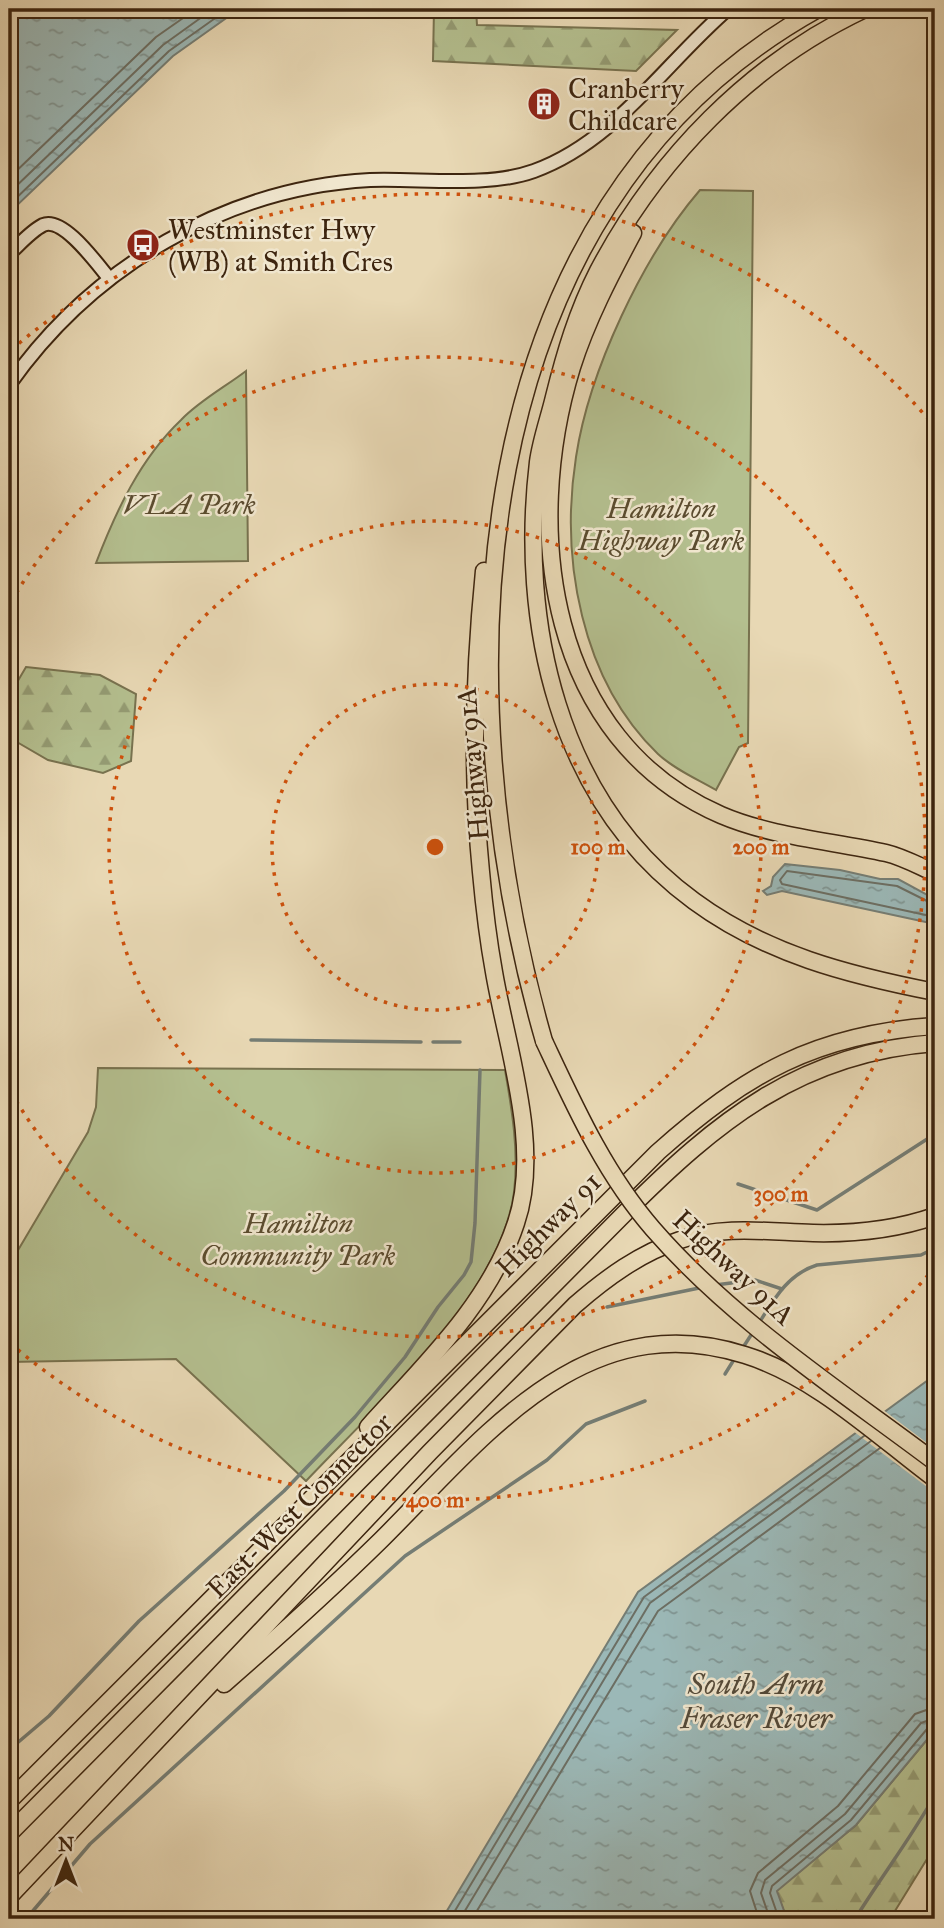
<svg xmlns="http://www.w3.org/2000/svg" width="944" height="1928" font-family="'IM FELL Great Primer',serif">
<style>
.forest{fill:url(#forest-firs);stroke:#78724f;stroke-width:2}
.park{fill:#b4bf8f;stroke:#78724f;stroke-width:2}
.water{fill:url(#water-ripples);stroke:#757d74;stroke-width:2}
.pier{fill:#e8d8b4}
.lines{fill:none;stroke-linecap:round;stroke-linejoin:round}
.shore{stroke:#6c6e63;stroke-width:2}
.stream{stroke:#757d74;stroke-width:3.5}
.secondary-casing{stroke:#3d250f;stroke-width:16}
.highway-casing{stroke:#3d250f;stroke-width:19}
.secondary{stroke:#f0e6ce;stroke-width:12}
.highway{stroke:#e8d8b4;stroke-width:16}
.highway-bridge-casing{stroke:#3d250f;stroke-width:19;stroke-linecap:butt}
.highway-bridge{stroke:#e8d8b4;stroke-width:16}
.ring{fill:none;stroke:#ce510c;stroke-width:3.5;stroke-dasharray:3.5 7}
.labels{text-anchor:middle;stroke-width:5;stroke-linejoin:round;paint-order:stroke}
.poi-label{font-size:28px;fill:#3d250f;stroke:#f0e6ce;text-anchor:start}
.park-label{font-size:28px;font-style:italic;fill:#5b4c2f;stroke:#f0e6ce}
.street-label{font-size:28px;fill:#3d250f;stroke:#f0e6ce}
.water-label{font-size:30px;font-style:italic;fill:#544a39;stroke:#f0e6ce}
.centre{fill:#ce510c;stroke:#f0e6ce;stroke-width:3.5}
.ring-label{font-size:21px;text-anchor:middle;font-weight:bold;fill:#ce510c;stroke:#f0e6ce;stroke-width:5;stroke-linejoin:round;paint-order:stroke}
</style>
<defs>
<pattern id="forest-firs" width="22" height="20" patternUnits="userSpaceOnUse" patternTransform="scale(1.75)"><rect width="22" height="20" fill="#b4bf8f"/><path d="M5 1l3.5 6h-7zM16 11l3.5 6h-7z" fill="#949b73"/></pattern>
<pattern id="water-ripples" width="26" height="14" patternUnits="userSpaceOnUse" patternTransform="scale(1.75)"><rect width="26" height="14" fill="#9bb8b7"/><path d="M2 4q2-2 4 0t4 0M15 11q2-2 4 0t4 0" fill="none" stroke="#809593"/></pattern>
</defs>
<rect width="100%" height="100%" fill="#e8d8b4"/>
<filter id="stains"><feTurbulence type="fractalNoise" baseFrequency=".00286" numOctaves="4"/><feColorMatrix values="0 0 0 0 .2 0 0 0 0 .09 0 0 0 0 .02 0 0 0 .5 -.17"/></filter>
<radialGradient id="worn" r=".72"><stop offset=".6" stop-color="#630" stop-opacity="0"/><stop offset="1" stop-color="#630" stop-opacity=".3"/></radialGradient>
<!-- forest -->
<g class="forest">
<path d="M434,9H476L477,25L677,30L636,71L433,61Z"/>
<path d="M26,667L100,675L136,694L131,761L103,773L48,760L10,738L9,696Z"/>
<path d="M935,1730V1846L890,1919H787L776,1891L856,1825Z"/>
</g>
<!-- park -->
<g class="park">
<path d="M700,190L753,191L748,743L739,747L716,790C697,779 674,769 658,754C581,680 560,559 576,457C589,371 643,256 700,190Z"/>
<path d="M246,371L248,561L96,563C116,511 140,459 181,420C199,401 225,387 246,371Z"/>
<path d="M98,1068L505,1070C512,1110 519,1151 514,1192C502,1293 374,1409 306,1481L176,1359L9,1362L11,1262L88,1132L96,1107Z"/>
</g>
<!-- water -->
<g class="water">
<path d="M9,9H239L173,56L9,213Z"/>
<path d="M785,864L840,870L880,879H898L935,899V924L782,891L767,895L763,891L771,886L773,877Z"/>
<path d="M935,1375V1730L856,1825L777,1891L787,1919H442L638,1592Z"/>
</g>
<!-- pier -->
<path class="pier" d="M882,1409L935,1449V1493L853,1431Z"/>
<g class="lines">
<!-- shore -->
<g class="shore">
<path d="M9,178L156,37L196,9"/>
<path d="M9,193L163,45L213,9"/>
<path d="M9,205L169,51L228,9"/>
<path d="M935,905L897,886L787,871L780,880L782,884L935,917"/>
<path d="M450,1919L644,1597L864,1436"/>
<path d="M460,1919L650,1603L871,1441"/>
<path d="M472,1919L658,1611L880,1448"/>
<path d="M759,1919L750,1891L758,1873L838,1806L915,1714L935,1707"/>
<path d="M770,1919L761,1893L765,1880L845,1814L921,1723L935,1718"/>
<path d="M779,1919L770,1893L772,1886L851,1820L927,1729L935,1727"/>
</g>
<!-- stream -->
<g class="stream">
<path d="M251,1040L421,1042"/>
<path d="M433,1042H460"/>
<path d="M738,1184L817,1210L935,1134"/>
<path d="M715,1285L755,1280L782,1289"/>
<path d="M607,1307L704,1287"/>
<path d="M759,1323C774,1299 788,1274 817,1265L921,1255L935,1248"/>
<path d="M742,1349L753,1332"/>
<path d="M725,1374L735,1358"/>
<path d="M9,1750L49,1716L139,1621L284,1491L355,1417L405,1357L438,1307L464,1275L471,1262L475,1223L480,1070"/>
<path d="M26,1919L90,1844L405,1556L547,1460L586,1424L645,1401"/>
<path d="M855,1919C881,1877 911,1838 935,1795"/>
</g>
<defs>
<g id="secondary">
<path d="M9,254C19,245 31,231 43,225C63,216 97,264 109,278"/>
<path d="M9,385C92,267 225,188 370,180C420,178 487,188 534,171C615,142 665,63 728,9"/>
</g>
<g id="highway">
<path d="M865,9C750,63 657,159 598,271C577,312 565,353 554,397C549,418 541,440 538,462C519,622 557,801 694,901C766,954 848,975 935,992"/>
<path d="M633,233C610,276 587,320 572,367C522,530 548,740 721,815C772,837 833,841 886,853C903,857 919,866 935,873"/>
<path d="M544,1041C443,689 457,209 818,9"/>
<path d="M368,1427C423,1366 490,1303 516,1223C542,1147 507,1049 494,972C488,939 484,905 481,872C471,772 474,671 484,571"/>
<path d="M224,1684C278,1637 330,1590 381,1540C481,1441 583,1303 745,1355C816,1377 876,1435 935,1479"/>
<path d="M9,1801L658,1152C746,1074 815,1034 935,1026"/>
<path d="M9,1834L625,1213C717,1121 800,1053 935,1043"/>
<path d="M9,1897L430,1452L575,1305C606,1278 640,1253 680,1240C722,1225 770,1232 813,1233C856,1234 895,1230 935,1216"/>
</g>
</defs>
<!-- secondary casing -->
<use href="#secondary" class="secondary-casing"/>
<!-- highway casing -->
<use href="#highway" class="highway-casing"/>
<!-- secondary -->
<use href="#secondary" class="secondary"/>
<!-- highway -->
<use href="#highway" class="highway"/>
<defs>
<path id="highway-bridge" d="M544,1041C575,1107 605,1174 653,1229C733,1321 838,1389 935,1462"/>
</defs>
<!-- highway-bridge casing -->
<use href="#highway-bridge" class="highway-bridge-casing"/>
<!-- highway-bridge -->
<use href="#highway-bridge" class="highway-bridge"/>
</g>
<!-- distance rings -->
<g class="ring">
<circle cx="435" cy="847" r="163"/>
<circle cx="435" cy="847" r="326"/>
<path d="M11 602A490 490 0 1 1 11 1092"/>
<path d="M935 1267A653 653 0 0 1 11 1344M11 350A653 653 0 0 1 935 427"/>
</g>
<!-- icons -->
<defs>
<symbol id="building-disc" viewBox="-11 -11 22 22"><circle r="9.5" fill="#8f2418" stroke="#f0e6ce"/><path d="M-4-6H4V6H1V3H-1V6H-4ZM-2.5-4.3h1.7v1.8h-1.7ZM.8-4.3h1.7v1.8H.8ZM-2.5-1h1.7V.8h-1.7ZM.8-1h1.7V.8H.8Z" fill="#fff"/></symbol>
<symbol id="bus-disc" viewBox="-11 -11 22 22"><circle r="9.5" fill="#8f2418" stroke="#f0e6ce"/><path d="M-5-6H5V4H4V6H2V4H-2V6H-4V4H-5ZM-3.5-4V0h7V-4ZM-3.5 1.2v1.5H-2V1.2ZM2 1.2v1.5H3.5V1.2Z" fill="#fff"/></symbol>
</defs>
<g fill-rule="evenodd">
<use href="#building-disc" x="525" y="85" width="38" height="38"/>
<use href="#bus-disc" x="124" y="226" width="38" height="38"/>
</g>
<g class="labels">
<!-- poi labels -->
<g class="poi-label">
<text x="568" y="98">Cranberry<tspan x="568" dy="32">Childcare</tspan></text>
<text x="168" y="239">Westminster Hwy<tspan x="168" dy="32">(WB) at Smith Cres</tspan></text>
</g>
<!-- park labels -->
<g class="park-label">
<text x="189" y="514">VLA Park</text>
<text x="661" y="518">Hamilton<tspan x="661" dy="32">Highway Park</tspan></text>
<text x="298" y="1233">Hamilton<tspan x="298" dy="32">Community Park</tspan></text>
</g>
<!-- street labels -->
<g class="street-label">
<text transform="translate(472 764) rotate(-95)" y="10">Highway 91A</text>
<text transform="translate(548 1224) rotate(-45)" y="10">Highway 91</text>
<text transform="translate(734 1267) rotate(43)" y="10">Highway 91A</text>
<text transform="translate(299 1505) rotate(-45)" y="10">East-West Connector</text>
</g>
<!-- water labels -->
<g class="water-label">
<text x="756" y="1694">South Arm<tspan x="756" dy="34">Fraser River</tspan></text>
</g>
</g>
<circle cx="435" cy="847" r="10" class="centre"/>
<g class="ring-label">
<text x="598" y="854">100 m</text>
<text x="761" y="854">200 m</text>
<text x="781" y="1201">300 m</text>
<text x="435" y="1507">400 m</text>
</g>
<!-- margin -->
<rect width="944" height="1928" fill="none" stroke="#e8d8b4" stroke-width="35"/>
<rect x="10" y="10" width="923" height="1907" fill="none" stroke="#3d250f" stroke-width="3.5"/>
<rect x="18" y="18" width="909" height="1893" fill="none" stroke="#3d250f" stroke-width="2"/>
<!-- north arrow -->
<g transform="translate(66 1861)" stroke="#f0e6ce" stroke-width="5" paint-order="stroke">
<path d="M0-5L12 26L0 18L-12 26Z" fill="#3d250f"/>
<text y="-10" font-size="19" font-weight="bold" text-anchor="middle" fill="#3d250f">N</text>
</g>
<rect width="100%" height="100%" filter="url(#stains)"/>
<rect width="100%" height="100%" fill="url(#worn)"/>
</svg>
